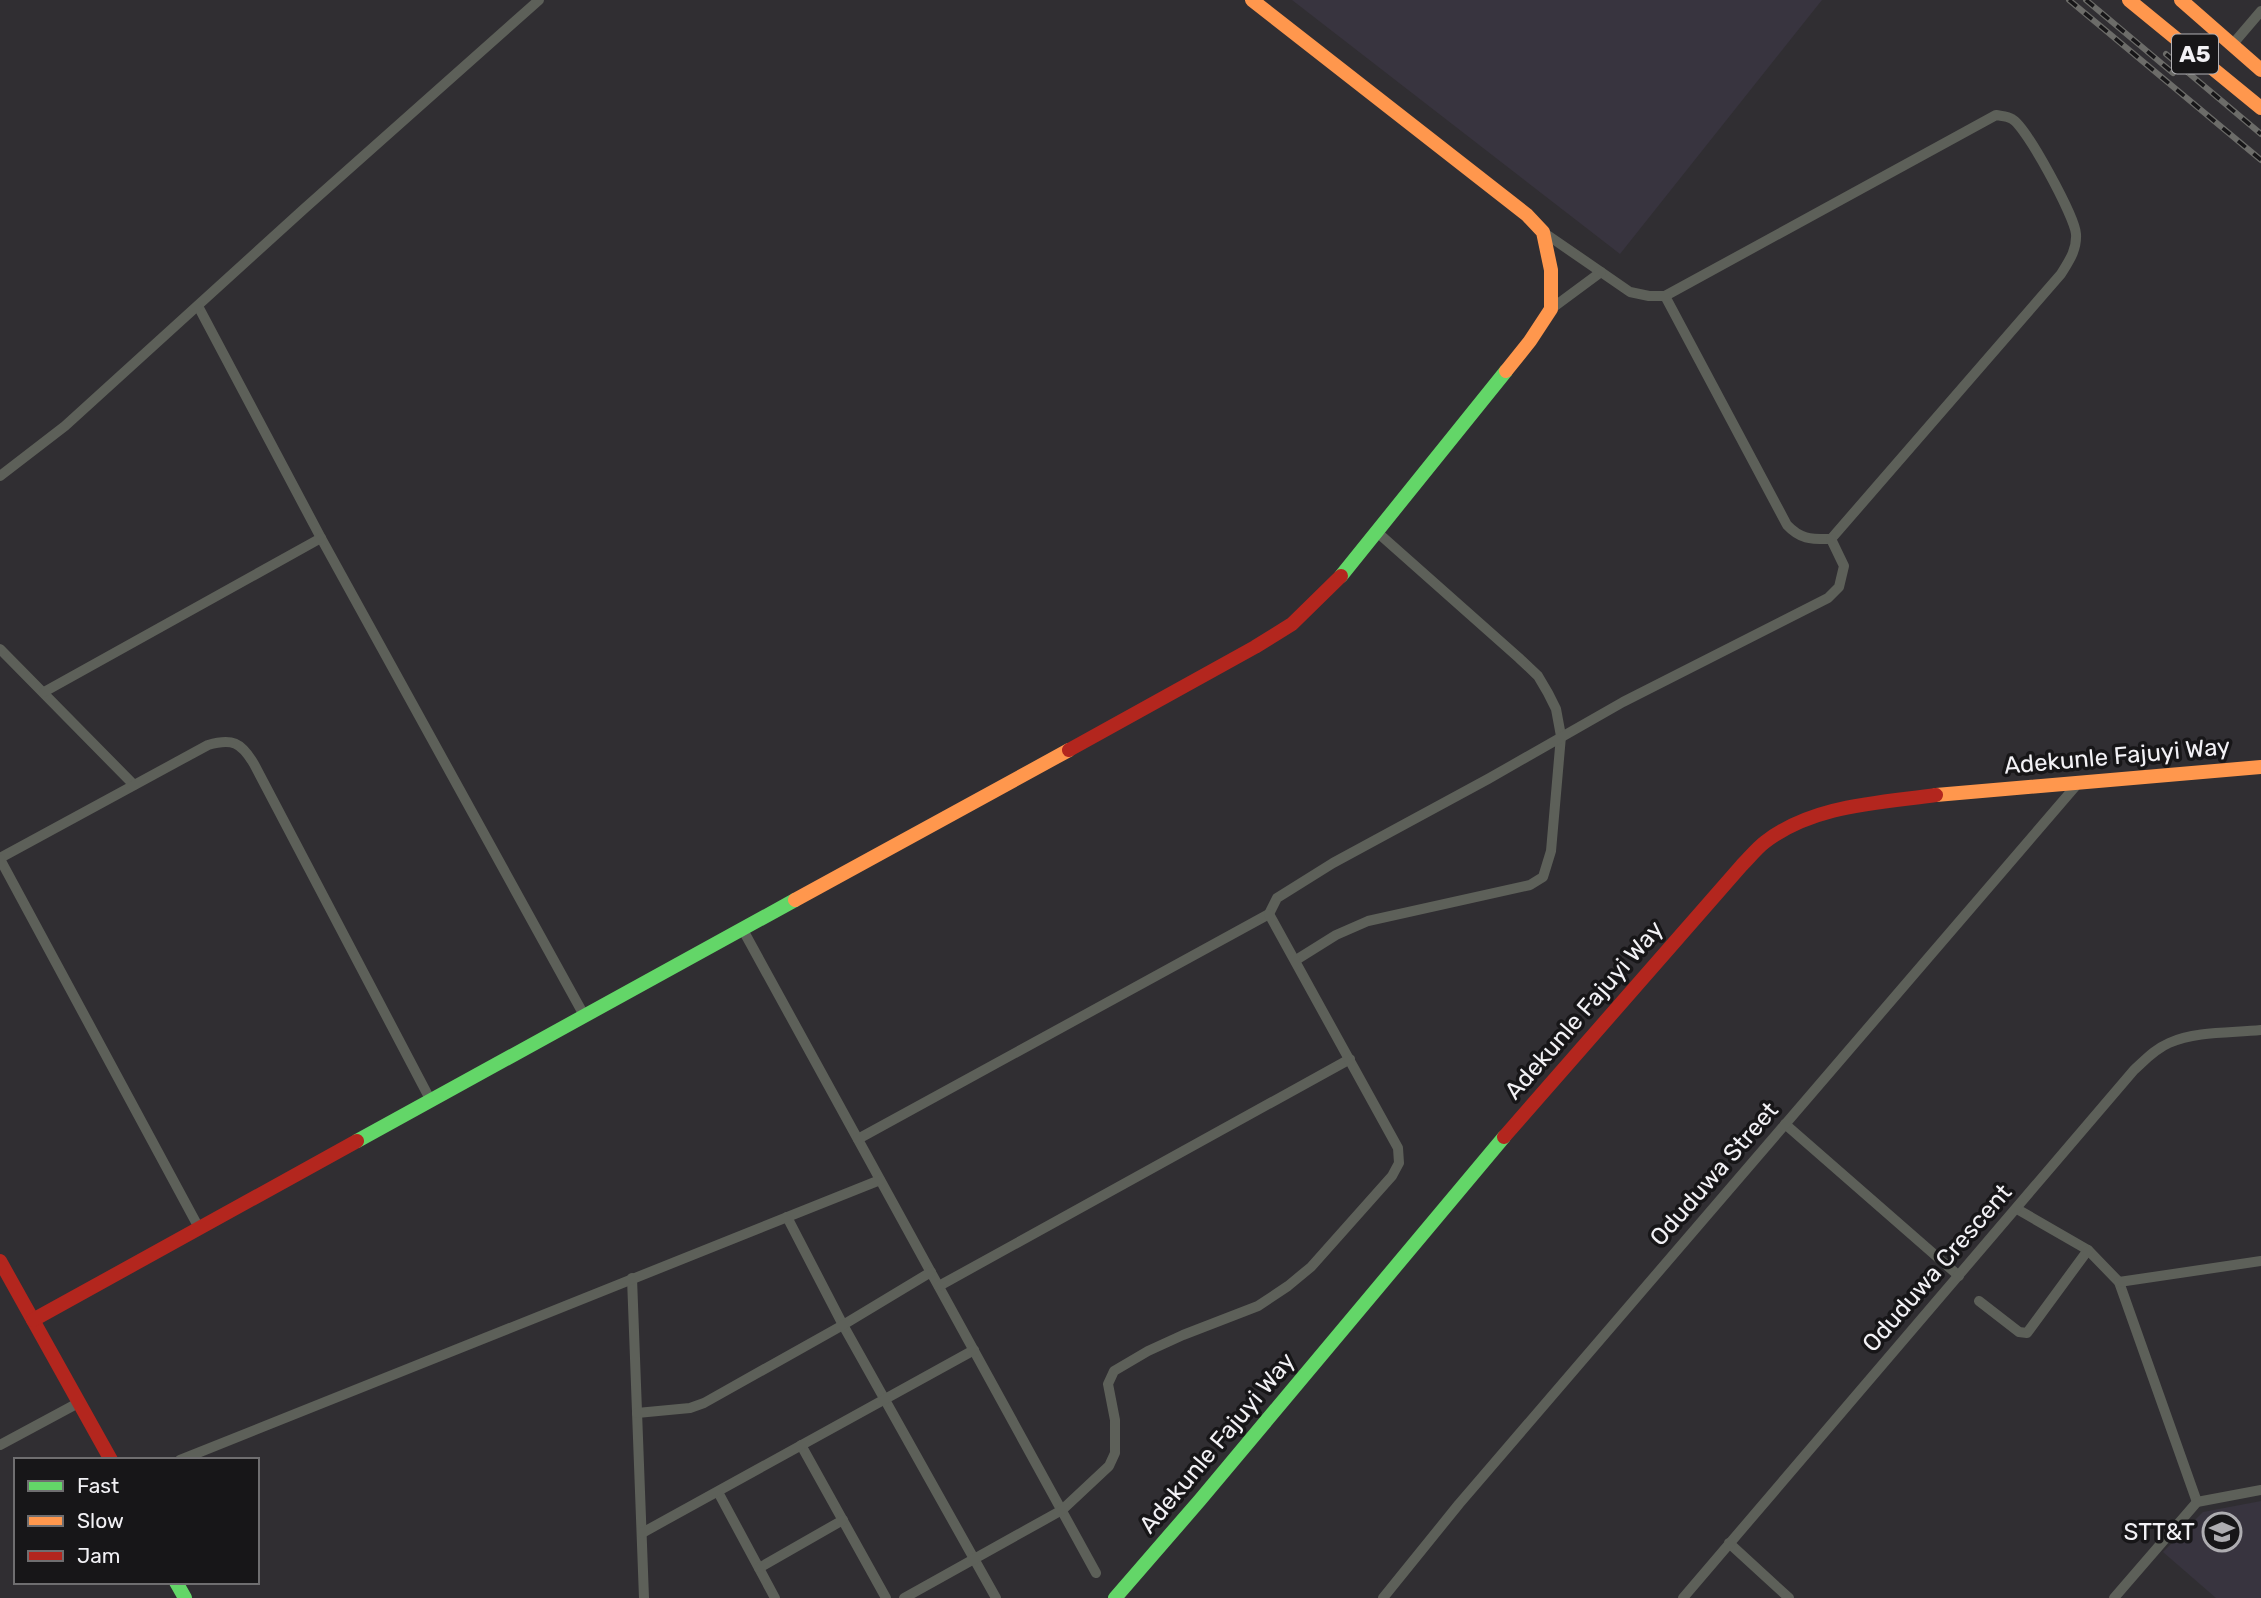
<svg xmlns="http://www.w3.org/2000/svg" width="2261" height="1598" font-family="Rubik,sans-serif">
<style>
.built{fill:#38343f}
.lines{fill:none;stroke-linecap:round;stroke-linejoin:round}
.street{stroke:#5d6059;stroke-width:10}
.fast{stroke:#63d668;stroke-width:14}
.slow{stroke:#ff974d;stroke-width:14}
.jam{stroke:#b3261e;stroke-width:14}
.rail-casing{stroke:#6c6c69;stroke-width:6}
.rail{stroke:#171618;stroke-width:3.5;stroke-dasharray:10;stroke-linecap:butt}
.labels{text-anchor:middle;stroke-width:7;stroke-linejoin:round;paint-order:stroke}
.shield{fill:#171618;stroke:#b0afb3;stroke-width:2}
.shield-label{font-size:23px;font-weight:bold;fill:#f2f1f5}
.street-label{font-size:24px;fill:#f2f1f5;stroke:#171618}
.poi-label{font-size:24px;fill:#f2f1f5;stroke:#171618;text-anchor:end}
</style>
<rect width="100%" height="100%" fill="#302e32"/>
<!-- built -->
<g class="built">
<path d="M1292,0H1822L1620,254Z"/>
<path d="M2261,1501V1598H2216L2163,1552L2203,1512Z"/>
</g>
<g class="lines">
<!-- street -->
<g class="street">
<path d="M2232,45L2261,11"/>
<path d="M1543,232L1630,292L1649,296H1665L1996,115C2001,116 2008,116 2012,119C2026,126 2075,217 2076,234C2077,250 2069,261 2061,274L1831,539C1812,539 1801,540 1787,525L1665,296"/>
<path d="M198,306L321,538L585,1017"/>
<path d="M1551,309L1601,272"/>
<path d="M0,476L65,426L305,208L539,0"/>
<path d="M0,649L134,785"/>
<path d="M44,692L321,538"/>
<path d="M0,858L208,745C232,738 241,742 254,764L431,1101"/>
<path d="M0,859L199,1228"/>
<path d="M743,930L1096,1573"/>
<path d="M1296,960L1336,935L1368,921L1530,885L1543,877L1551,851L1561,736L1556,709L1548,693L1538,676L1519,658L1377,532"/>
<path d="M1785,1124L1959,1276"/>
<path d="M858,1139L1269,914L1277,898L1333,863L1488,779L1623,702L1828,598L1839,587L1844,566L1831,539"/>
<path d="M2017,1209L2088,1250L2119,1282L2197,1502"/>
<path d="M787,1217L843,1325L996,1598"/>
<path d="M632,1278L644,1598"/>
<path d="M2119,1282L2261,1261"/>
<path d="M939,1286L1350,1059"/>
<path d="M1979,1301L2019,1332L2027,1333L2088,1250"/>
<path d="M637,1413L690,1408L704,1403L843,1325L931,1272"/>
<path d="M0,1445L80,1402"/>
<path d="M801,1445L886,1598"/>
<path d="M180,1460L880,1180"/>
<path d="M718,1492L775,1598"/>
<path d="M642,1533L974,1350"/>
<path d="M1729,1543L1789,1598"/>
<path d="M759,1568L843,1520"/>
<path d="M904,1598L1062,1510L1109,1466L1115,1453V1420L1108,1384L1114,1371L1148,1351L1183,1335L1258,1306L1288,1286L1311,1267L1392,1176L1399,1163L1398,1148L1269,914"/>
<path d="M1383,1598L1459,1504L2080,781"/>
<path d="M1683,1598L2134,1070C2145,1060 2155,1049 2169,1043C2196,1031 2231,1033 2261,1030"/>
<path d="M2114,1598L2197,1502L2261,1490"/>
</g>
<!-- fast -->
<g class="fast">
<path d="M1341,576L1506,371"/>
<path d="M357,1141L795,900"/>
<path d="M176,1582L185,1598"/>
<path d="M1115,1598L1200,1500L1504,1137"/>
</g>
<!-- slow -->
<g class="slow">
<path d="M1252,0L1527,215L1543,232L1551,270V309L1530,341L1506,371"/>
<path d="M2129,0L2261,108"/>
<path d="M2181,0L2261,70"/>
<path d="M1936,795L2261,767"/>
<path d="M795,900L1069,750"/>
</g>
<!-- jam -->
<g class="jam">
<path d="M1069,750L1255,647L1292,624L1341,576"/>
<path d="M1504,1137L1742,865C1749,858 1757,848 1765,842C1813,805 1878,803 1936,795"/>
<path d="M0,1261L111,1460"/>
<path d="M33,1320L357,1141"/>
</g>
<defs>
<g id="rail">
<path d="M2069,0L2261,160"/>
<path d="M2086,0L2173,73"/>
<path d="M2166,54L2261,134"/>
</g>
</defs>
<!-- rail casing -->
<use href="#rail" class="rail-casing"/>
<!-- rail -->
<use href="#rail" class="rail"/>
</g>
<!-- icons -->
<defs>
<symbol id="school-ring" viewBox="-11 -11 22 22"><circle r="9.5" fill="#171618" stroke="#aeadb1" stroke-width="1.5"/><path d="M0-5L7-2L0 1L-7-2ZM-4 1L0 2.5L4 1V4Q0 6-4 4Z" fill="#aeadb1"/></symbol>
</defs>
<g fill-rule="evenodd">
<use href="#school-ring" x="2200" y="1510" width="44" height="44"/>
</g>
<g class="labels">
<!-- shield labels -->
<rect class="shield" x="2172" y="34.5" width="46" height="39" rx="5"/>
<g class="shield-label">
<text x="2195" y="62">A5</text>
</g>
<!-- street labels -->
<g class="street-label">
<text transform="translate(2117 756) rotate(-5)" y="8">Adekunle Fajuyi Way</text>
<text transform="translate(1584 1010) rotate(-49)" y="8">Adekunle Fajuyi Way</text>
<text transform="translate(1714 1174) rotate(-49)" y="8">Oduduwa Street</text>
<text transform="translate(1937 1268) rotate(-49)" y="8">Oduduwa Crescent</text>
<text transform="translate(1217 1443) rotate(-50)" y="8">Adekunle Fajuyi Way</text>
</g>
<!-- poi labels -->
<g class="poi-label">
<text x="2195" y="1540">STT&amp;T</text>
</g>
</g>
<!-- legend -->
<rect x="14" y="1458" width="245" height="126" fill="#171618" stroke="#6f6e70" stroke-width="2"/>
<rect x="28" y="1481" width="35" height="10" fill="#63d668" stroke="#6f6e70" stroke-width="2"/>
<text x="77" y="1493" font-size="21" fill="#f2f1f5">Fast</text>
<rect x="28" y="1516" width="35" height="10" fill="#ff974d" stroke="#6f6e70" stroke-width="2"/>
<text x="77" y="1528" font-size="21" fill="#f2f1f5">Slow</text>
<rect x="28" y="1551" width="35" height="10" fill="#b3261e" stroke="#6f6e70" stroke-width="2"/>
<text x="77" y="1563" font-size="21" fill="#f2f1f5">Jam</text>
</svg>
